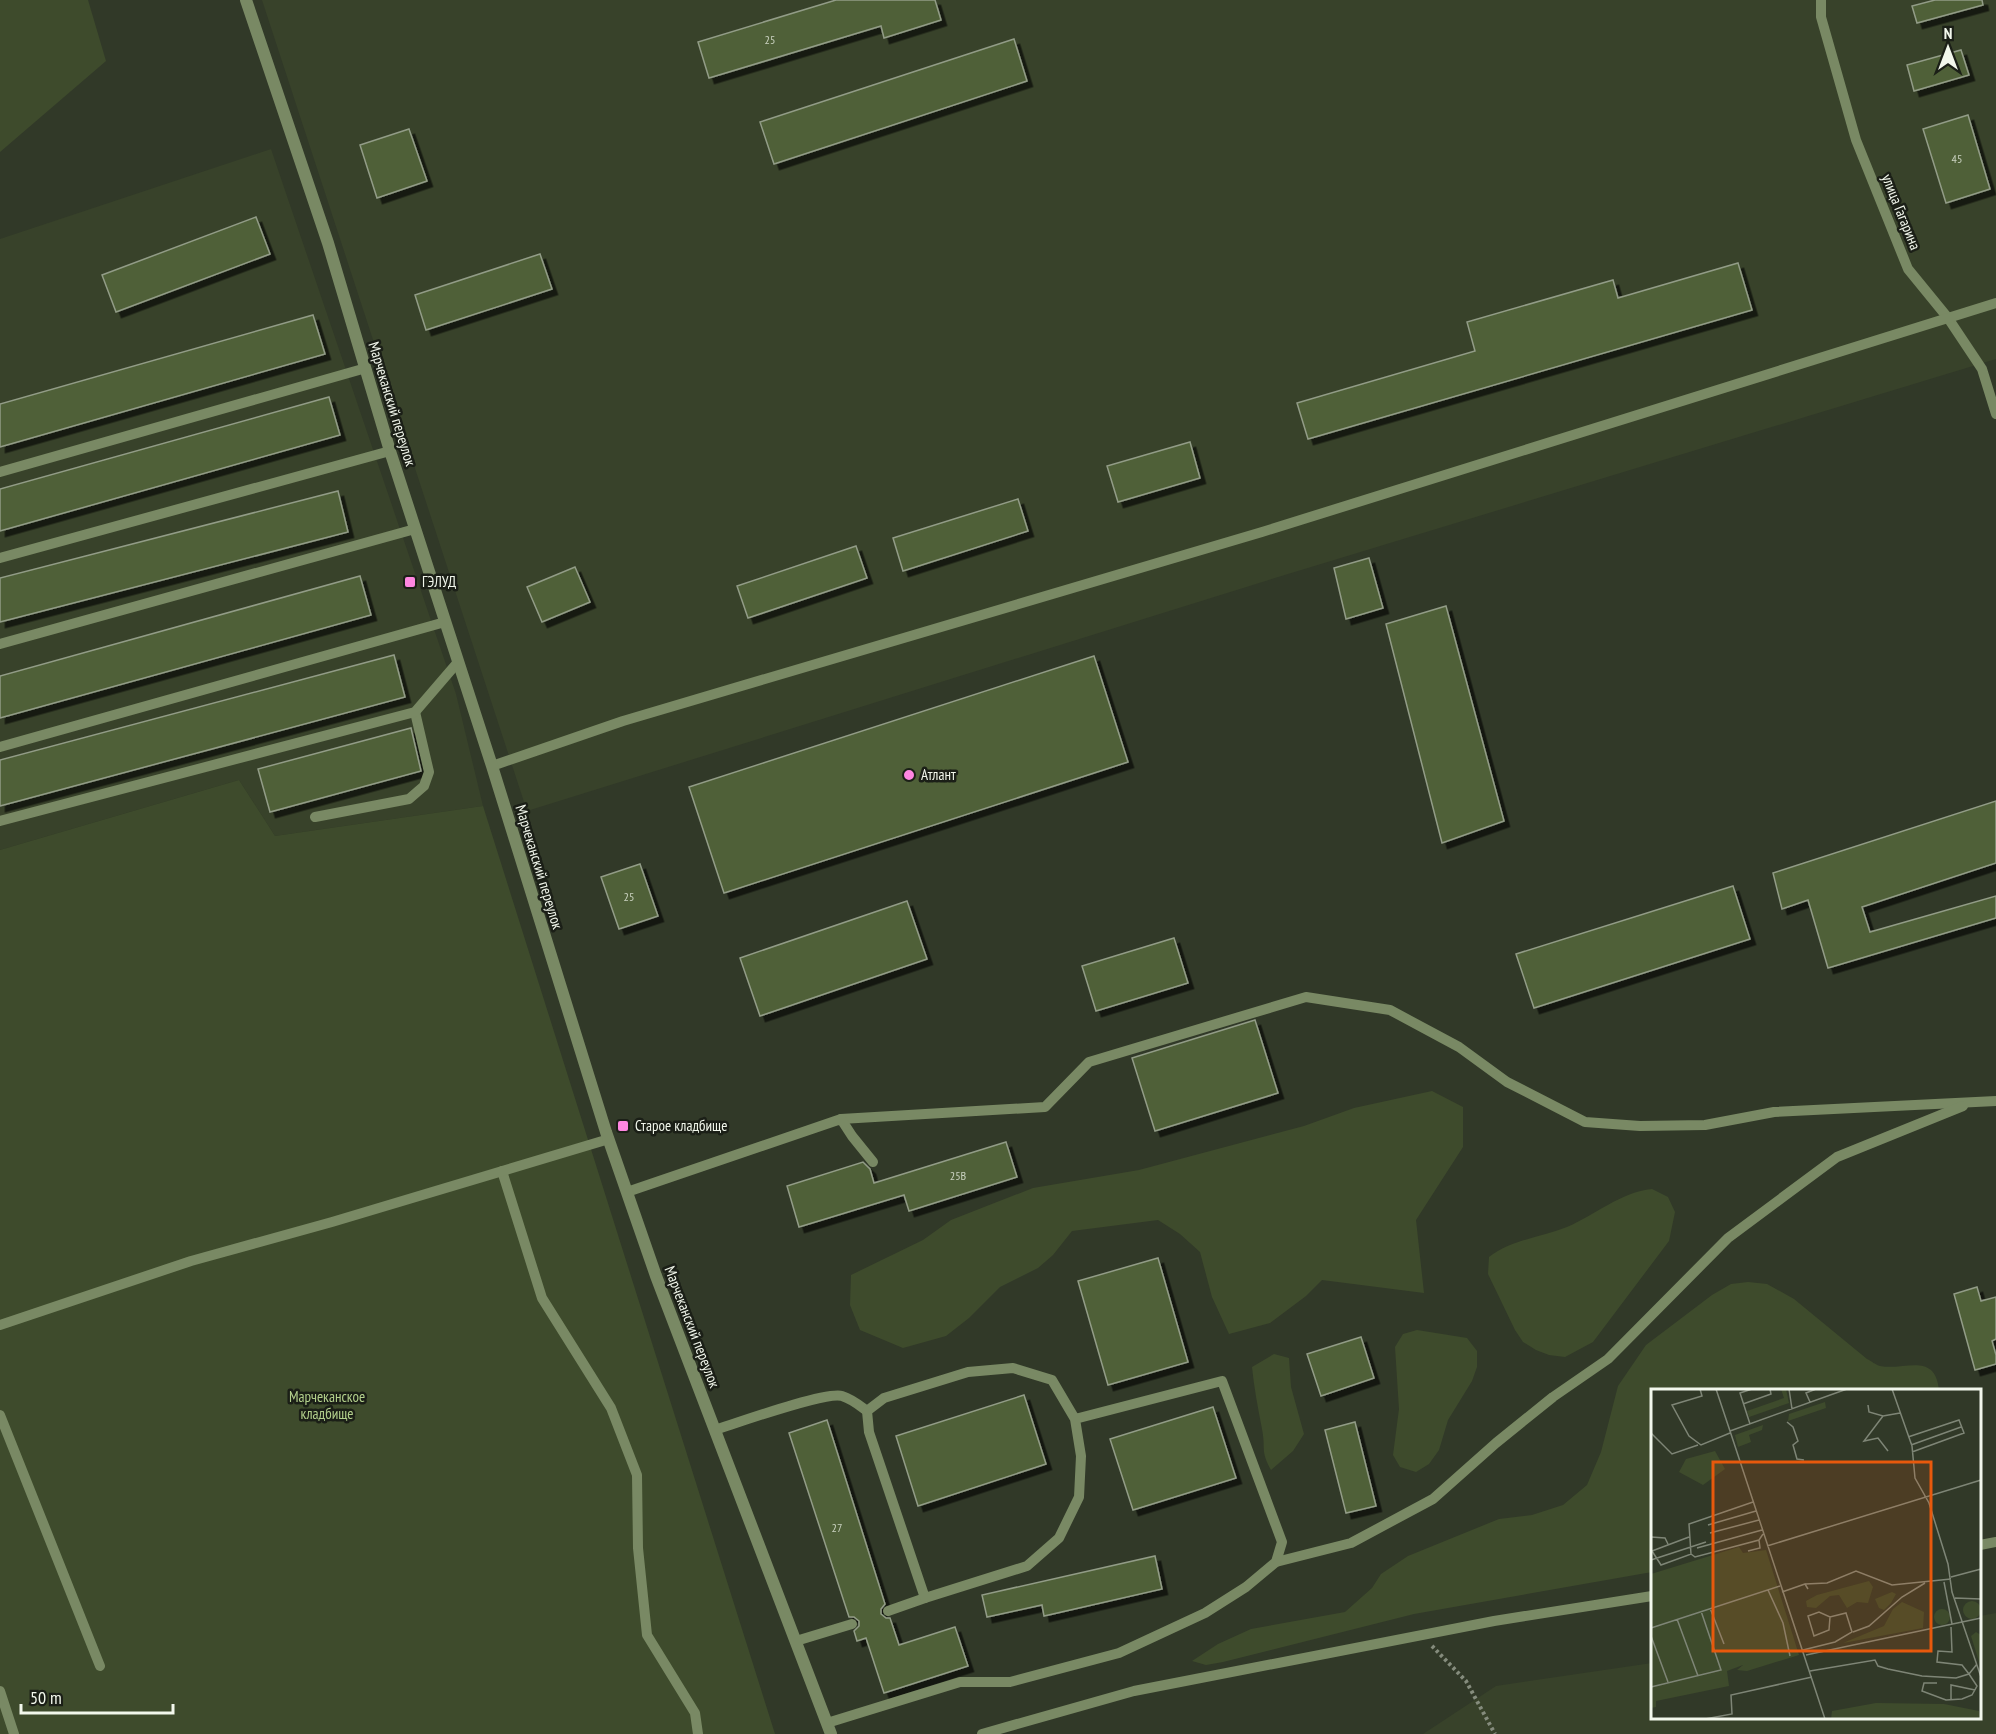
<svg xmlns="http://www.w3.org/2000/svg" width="1996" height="1734" font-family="'PT Sans Narrow',sans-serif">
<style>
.built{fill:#38422a}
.green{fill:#3e4b2c}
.building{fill:#4f6037;stroke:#929c87;stroke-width:1.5;filter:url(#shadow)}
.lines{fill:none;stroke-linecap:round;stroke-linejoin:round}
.path{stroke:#858c7d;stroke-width:4;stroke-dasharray:3 3;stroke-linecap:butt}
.service{stroke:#798964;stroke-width:10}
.minor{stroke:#798964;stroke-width:12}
.poi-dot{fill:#fe86e0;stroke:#1b1f17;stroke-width:2}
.labels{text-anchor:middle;stroke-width:5;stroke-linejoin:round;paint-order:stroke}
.number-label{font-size:12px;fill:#c9d1bf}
.street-label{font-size:15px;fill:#f2f7ec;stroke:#1b1f17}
.poi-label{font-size:15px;fill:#f2f7ec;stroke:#1b1f17;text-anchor:start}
.park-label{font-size:15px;fill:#b3d08c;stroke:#1b1f17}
.inset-road{fill:none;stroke:#7e8576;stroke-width:1.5}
.view{fill:#e8590c;fill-opacity:0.15;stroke:#e8590c;stroke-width:3}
.inset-edge{fill:none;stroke:#f2f7ec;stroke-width:3}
</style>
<defs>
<filter id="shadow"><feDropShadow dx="5.5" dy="5.5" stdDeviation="0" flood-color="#0009"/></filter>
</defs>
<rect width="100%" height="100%" fill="#313928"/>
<!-- built -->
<g class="built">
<path d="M262,0H1996V359L1288,574L527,811Z"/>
<path d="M271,149L456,694L483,806L275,836L239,780L0,850V239Z"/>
<path d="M1996,1613V1734H1423L1496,1686L1652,1663V1718H1980V1616Z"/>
</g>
<!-- green -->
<g class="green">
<path d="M0,0H88L106,61L0,152Z"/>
<path d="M239,780L275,836L483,806L775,1734H0V850Z"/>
<path d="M1432,1091L1463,1107V1147L1416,1220L1424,1293L1322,1280L1306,1296L1270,1323L1229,1334L1212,1297L1200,1252L1180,1234L1158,1220L1072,1231L1053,1255L1038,1268L1000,1287L969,1318L946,1336L903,1348L860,1330L850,1305L851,1275L923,1240L951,1220L1033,1188L1139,1170L1304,1126L1354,1108Z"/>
<path d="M1652,1189L1668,1197L1675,1212L1669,1241L1593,1342L1565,1357L1549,1355L1536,1350L1523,1342L1515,1330L1488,1274L1489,1257C1511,1240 1541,1237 1567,1227C1595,1215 1621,1192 1652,1189Z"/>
<path d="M1748,1282L1767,1284L1794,1299L1867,1359C1871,1361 1876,1365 1880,1366C1904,1371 1935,1351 1939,1390H1652V1572L1414,1614L1223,1662L1206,1665L1192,1661L1218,1644L1251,1629L1345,1612L1372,1588L1381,1574L1408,1556L1499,1519L1532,1515L1563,1505L1587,1485L1601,1452L1618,1386L1646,1345L1712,1295L1731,1284Z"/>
<path d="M1417,1330L1467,1338L1477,1351V1367L1472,1381L1448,1420L1439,1450L1429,1464L1416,1472L1400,1467L1393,1455L1399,1409L1395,1347L1403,1334Z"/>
<path d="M1274,1354L1289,1358L1291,1387L1304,1434L1293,1451L1271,1470C1260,1450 1266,1449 1262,1429C1258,1408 1254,1388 1252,1367Z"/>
</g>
<!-- building -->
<g class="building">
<path d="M836,0H935L941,20L884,38L881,26L709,78L698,42Z"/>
<path d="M1935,0H1982L1983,5L1917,23L1912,6Z"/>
<path d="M1014,39L1027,81L774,164L760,122Z"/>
<path d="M1961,50L1969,75L1914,91L1907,65Z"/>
<path d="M1968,115L1990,189L1946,203L1923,129Z"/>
<path d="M409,129L427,181L377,198L360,145Z"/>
<path d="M256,217L270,254L116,312L102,275Z"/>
<path d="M540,254L552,289L426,330L415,295Z"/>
<path d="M1738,263L1752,310L1308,439L1297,403L1475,351L1467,322L1613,280L1618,298Z"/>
<path d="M313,315L325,354L0,447V404Z"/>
<path d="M329,397L340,435L0,531V489Z"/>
<path d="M1190,442L1200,478L1118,502L1107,466Z"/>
<path d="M338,491L348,532L0,622V578Z"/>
<path d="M1018,499L1028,531L903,571L893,538Z"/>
<path d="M856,546L867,578L748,618L737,586Z"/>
<path d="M1369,558L1383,608L1346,619L1334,568Z"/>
<path d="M575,567L590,602L542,622L527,587Z"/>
<path d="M360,576L371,615L0,718V676Z"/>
<path d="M1446,606L1504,821L1442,843L1386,624Z"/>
<path d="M394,655L405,697L0,806V760Z"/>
<path d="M1094,656L1128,762L724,893L689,787Z"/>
<path d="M411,728L421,771L270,812L258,769Z"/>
<path d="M1996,801V863L1862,907L1870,932L1996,896V918L1828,968L1808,900L1782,909L1773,873Z"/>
<path d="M640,864L658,916L619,929L601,877Z"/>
<path d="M1733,886L1750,939L1534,1008L1516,954Z"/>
<path d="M907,901L927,959L760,1016L740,958Z"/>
<path d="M1174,938L1188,983L1096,1011L1082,966Z"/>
<path d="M1255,1020L1278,1093L1155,1131L1132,1058Z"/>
<path d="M1006,1142L1017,1177L909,1211L904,1195L799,1227L787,1186L863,1162L870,1169L874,1183Z"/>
<path d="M1158,1258L1188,1362L1108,1385L1078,1281Z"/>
<path d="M1977,1287L1981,1301L1996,1297V1339L1992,1341L1996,1355V1364L1975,1370L1954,1294Z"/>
<path d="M1361,1337L1374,1378L1321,1396L1307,1354Z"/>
<path d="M1024,1395L1046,1464L918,1506L896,1436Z"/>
<path d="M1213,1407L1236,1478L1133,1510L1110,1439Z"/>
<path d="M827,1420L885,1604L881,1609V1614L886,1618H890L899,1645L955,1627L968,1666L884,1693L866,1638L857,1641L854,1631L859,1626V1621L854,1617H849L789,1433Z"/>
<path d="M1355,1422L1376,1506L1346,1513L1325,1430Z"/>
<path d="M1155,1556L1162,1589L1044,1616L1042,1605L987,1617L982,1595Z"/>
</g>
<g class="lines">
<!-- path -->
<path class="path" d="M1432,1646L1466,1681L1495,1734"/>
<!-- service -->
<g class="service">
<path d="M1821,0V17L1856,140L1908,269L1948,318L1982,369L1996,414"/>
<path d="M0,472L366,368"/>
<path d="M0,558L390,451"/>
<path d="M0,644L415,529"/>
<path d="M0,747L445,622"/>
<path d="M492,766L623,721L1262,532L1996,303"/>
<path d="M315,817L409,799L424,786L429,772L415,712"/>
<path d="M0,821L415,712L458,662"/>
<path d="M841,1119L1045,1107L1089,1062L1306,997L1390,1010L1459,1047L1507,1082L1585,1122L1640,1126L1705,1125L1774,1112L1996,1101"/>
<path d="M502,1171L542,1298L611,1408L637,1475L638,1548L647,1635L695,1713L698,1734"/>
<path d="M627,1192L841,1119L852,1136L873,1162"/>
<path d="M0,1325L191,1261L332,1222L609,1139"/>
<path d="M0,1415L100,1666"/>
<path d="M715,1430C737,1423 826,1391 842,1396C852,1399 859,1405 867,1411"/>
<path d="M1980,1545L1996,1542"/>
<path d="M1276,1562L1351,1543L1433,1499L1496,1443L1553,1397L1608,1359L1728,1238L1837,1157L1963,1106"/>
<path d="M888,1611L925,1598"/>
<path d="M796,1641L852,1624"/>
<path d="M0,1691L14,1734"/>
<path d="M827,1723L960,1682H1010L1119,1653L1205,1613L1246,1587L1276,1562L1282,1542L1222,1381L1075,1419L1052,1380L1013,1368L968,1372L884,1398L867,1411L869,1432L925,1598L1027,1566L1059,1538L1079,1497L1081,1456L1075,1419"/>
<path d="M982,1734L1134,1691L1494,1621L1652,1596"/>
</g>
<!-- minor -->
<path class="minor" d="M246,0L328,243L390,451L492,766L606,1132L656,1276L831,1734"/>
</g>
<!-- markers -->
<g class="poi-dot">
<rect x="404" y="576" width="12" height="12" rx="3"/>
<circle cx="909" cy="775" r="6"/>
<rect x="617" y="1120" width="12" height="12" rx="3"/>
</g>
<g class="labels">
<!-- number labels -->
<g class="number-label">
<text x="770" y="44">25</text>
<text x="1957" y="163">45</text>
<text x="629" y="901">25</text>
<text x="958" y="1180">25В</text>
<text x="837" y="1532">27</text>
</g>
<!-- street labels -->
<g class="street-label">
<text transform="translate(1901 212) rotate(68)" y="5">улица Гагарина</text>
<text transform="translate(392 404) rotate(73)" y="5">Марчеканский переулок</text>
<text transform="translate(539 867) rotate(73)" y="5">Марчеканский переулок</text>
<text transform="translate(692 1327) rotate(69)" y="5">Марчеканский переулок</text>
</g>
<!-- poi labels -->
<g class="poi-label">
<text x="422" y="587">ГЭЛУД</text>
<text x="921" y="780">Атлант</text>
<text x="635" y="1131">Старое кладбище</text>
</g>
<!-- park labels -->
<g class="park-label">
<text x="327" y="1402">Марчеканское<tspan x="327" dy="17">кладбище</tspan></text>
</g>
</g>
<!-- overview -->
<g transform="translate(1651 1389)">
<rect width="330" height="330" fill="#313928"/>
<path d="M130,0H135L138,14L98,28L96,22L133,9ZM174,13L175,19L137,32L138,25ZM112,36L111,41L98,46L100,53L87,58L84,46ZM64,62L74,80L52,96L28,83L35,70ZM88,158L92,164L115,161L148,266L96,282L86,281L92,276L76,282L78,297L5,312V318L0,319V185ZM218,192L222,198L217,214L206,213L196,219L188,206L179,207L165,219L156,218L155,212L166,206ZM241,203L245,205L240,214L233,221L228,219L224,210ZM312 221a9 9 0 1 1 18 0a9 9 0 1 1-18 0ZM251,213L273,223L272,239L192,254L233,237L242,220ZM283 228a8 8 0 1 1 16 0a8 8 0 1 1-16 0ZM325,243L330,246V279L320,247ZM225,314L293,315L328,322L330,330H180L181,322Z" fill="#3e4b2c"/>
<path class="inset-road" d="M49,0L51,7L21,16L38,47L50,56L79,44M65,0L79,42L196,0M138,0L141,20M241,0L261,57L264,89L278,114L297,175L301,203L330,288M159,13L155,4L165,0M92,15L120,5L119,0M217,16L218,23L232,27L249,24M232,27L213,52L227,49L237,62M136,33L142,38L147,52L142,56L146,70L153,71M99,35L89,4L101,0M79,42L174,330M0,44L21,65L47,56M257,48L308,31L313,44L261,63M260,56L310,38M57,136L105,122M59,144L108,131M0,148L14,149L17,155M116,157L330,91M46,159L111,141M1,162L10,176L40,165L44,168L108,151L112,145M1,162L38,148M97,162L109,159L108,151M40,165L38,135L102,113M0,171L55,153M300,188L330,180M293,193L301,235M154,195L176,194L205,182L241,196L300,190M117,201L132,234L139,267M131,203L154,195L157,200M304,209L330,210M59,219L73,255M26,230L47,287M300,238L301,263L287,262L286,273L311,276L318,285L326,275M0,239L129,197M202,243L218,237L251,208L274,194M0,247L17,293M152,261L184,253L201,243L195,224L179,228L168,223L157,227L163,247L178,241L179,228M155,266L330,229M159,282L224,271L227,277L237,280L271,287L305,289L318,285L326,297L321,306L311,310L295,311L271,302L273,294H286M0,298L70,281L50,222M300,311V296L324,301M54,330L81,325L80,306L161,288"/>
<path class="view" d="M62,73H280V262H62Z"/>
<rect width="330" height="330" class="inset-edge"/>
</g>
<!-- north arrow -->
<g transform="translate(1948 48)" stroke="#1b1f17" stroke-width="4.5" paint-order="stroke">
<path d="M0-4.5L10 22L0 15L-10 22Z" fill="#f2f7ec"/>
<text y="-9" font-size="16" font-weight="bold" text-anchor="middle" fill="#f2f7ec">N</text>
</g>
<!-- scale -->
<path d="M21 1704v9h152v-9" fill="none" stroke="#f2f7ec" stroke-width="3"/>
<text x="30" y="1704" font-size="18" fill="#f2f7ec" stroke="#1b1f17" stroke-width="4.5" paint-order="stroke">50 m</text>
</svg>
